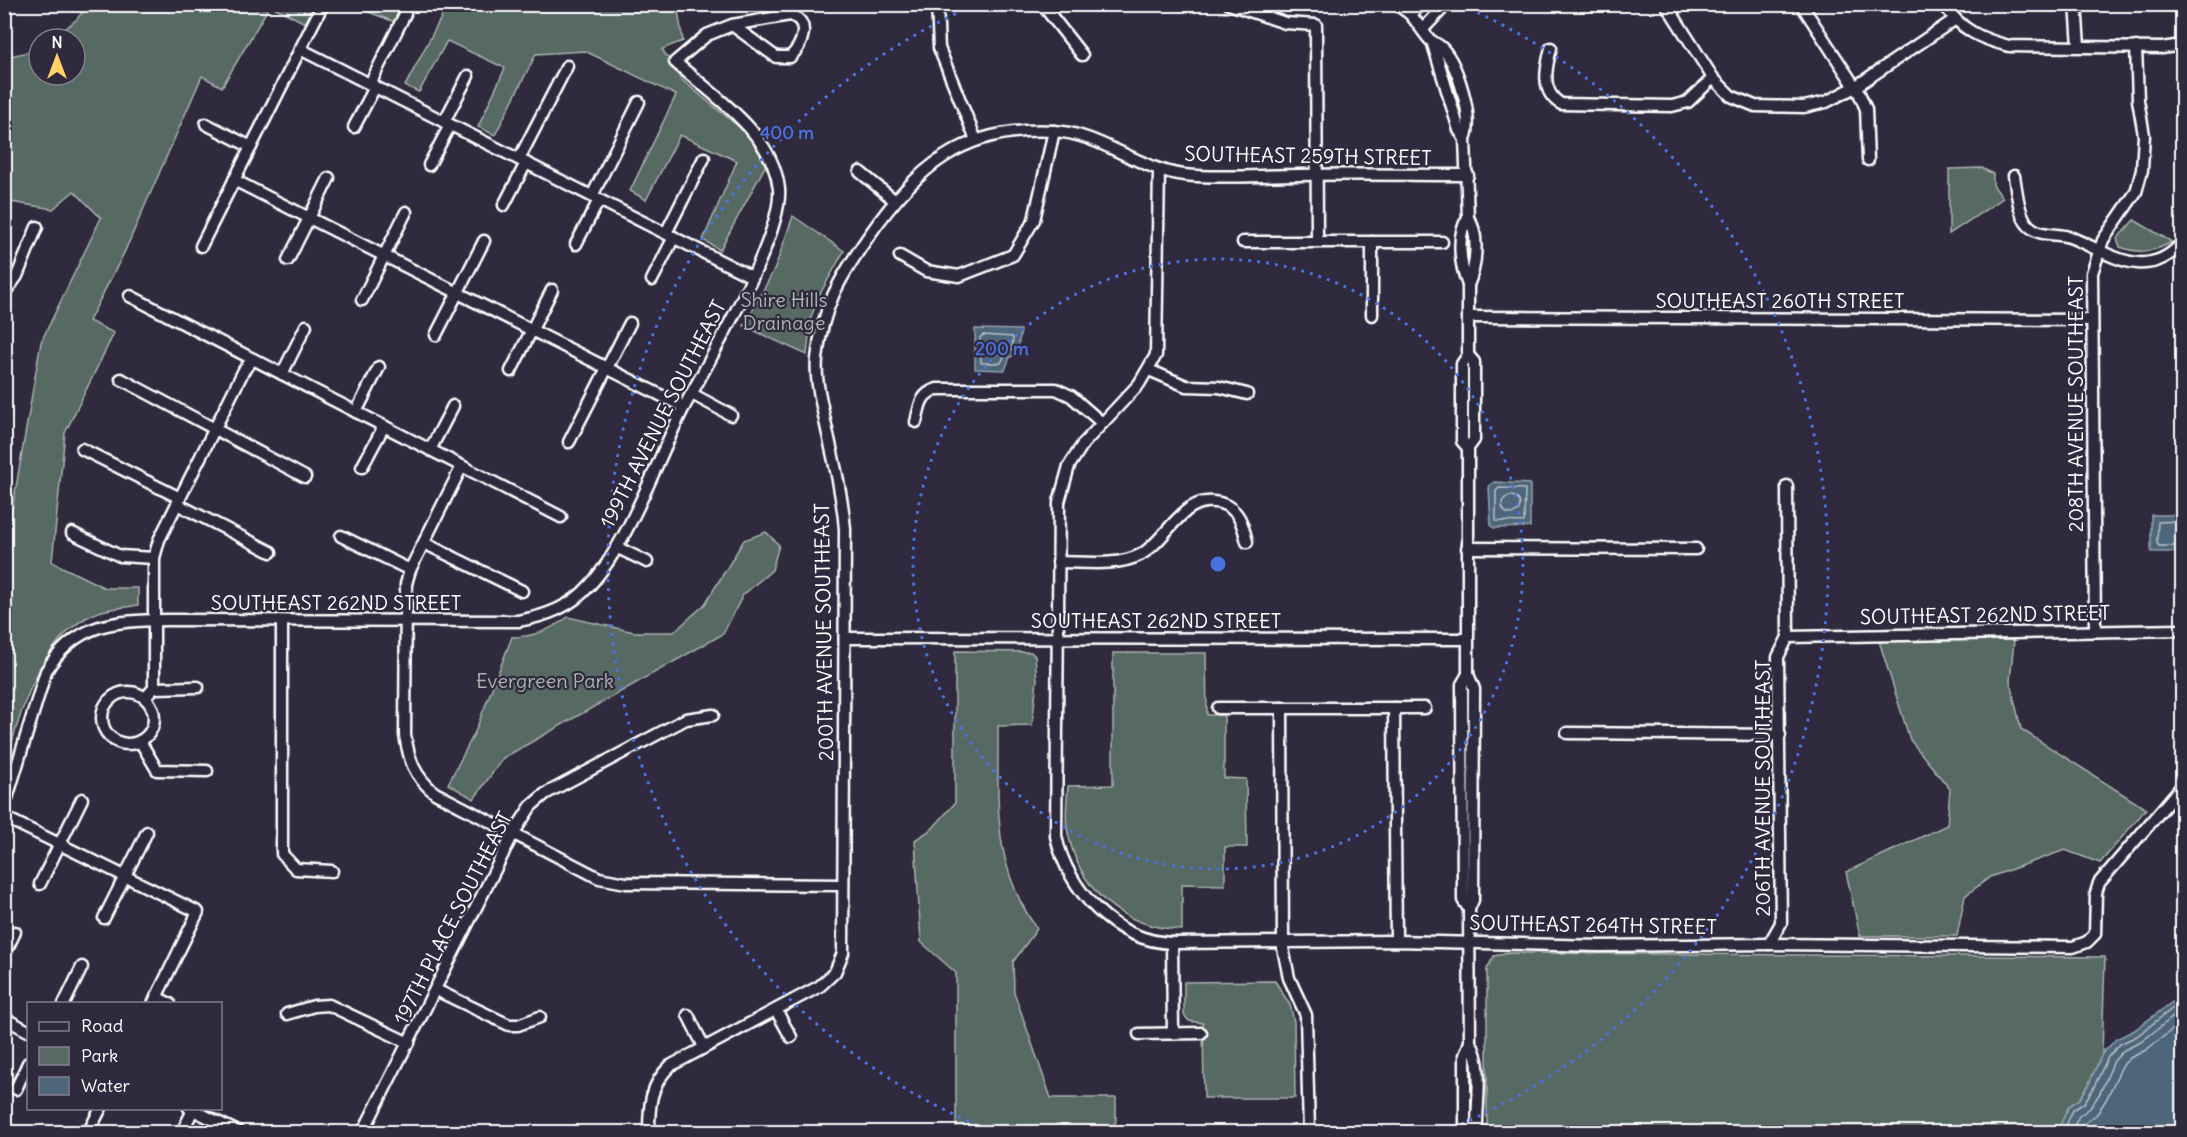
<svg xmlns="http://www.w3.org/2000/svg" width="2187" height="1137" font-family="Delius,sans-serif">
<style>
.green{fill:#576962;stroke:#abb4b0;stroke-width:1.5}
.water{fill:#4e6679;stroke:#95a3af;stroke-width:1.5}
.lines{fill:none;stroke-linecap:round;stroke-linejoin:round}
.shore{stroke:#b8c2c9;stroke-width:1.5}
.minor-casing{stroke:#fff;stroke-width:15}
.minor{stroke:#2f2a3d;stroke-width:10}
.ring{fill:none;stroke:#4a71e0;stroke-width:3;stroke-dasharray:3 6}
.labels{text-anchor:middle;stroke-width:4.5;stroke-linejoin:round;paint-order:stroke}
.street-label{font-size:20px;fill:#fff;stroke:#2f2a3d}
.park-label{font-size:20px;fill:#abb4b0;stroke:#2f2a3d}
.centre{fill:#4a71e0;stroke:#2f2a3d;stroke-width:3}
.ring-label{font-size:18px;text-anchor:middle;font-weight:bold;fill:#4a71e0;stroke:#2f2a3d;stroke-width:4.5;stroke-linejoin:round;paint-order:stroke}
</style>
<rect width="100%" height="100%" fill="#2f2a3d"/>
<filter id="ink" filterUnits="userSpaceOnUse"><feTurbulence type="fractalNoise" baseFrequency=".0167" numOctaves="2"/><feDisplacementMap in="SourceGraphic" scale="12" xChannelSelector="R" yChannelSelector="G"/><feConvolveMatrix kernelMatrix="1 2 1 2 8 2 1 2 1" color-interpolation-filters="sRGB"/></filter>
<g filter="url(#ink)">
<!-- green -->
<g class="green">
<path d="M88,5H315L305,23L270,5L222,87L202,76L125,251L89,321L114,333L65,433L52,562L105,588H138V605C125,608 108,608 96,613C40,636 19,715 5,768V551L41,342L101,218L74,191L53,209L5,201V57L39,50V75H75V39H53L77,19Z"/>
<path d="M350,5H403L395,22Z"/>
<path d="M422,5H677L683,41L662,49L682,80L751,137L767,163L720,250L703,240L737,161L680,135L646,200L630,191L676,95L585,51L536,54L495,135L478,127L505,68L447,41L419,92L405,86L443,14Z"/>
<path d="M1982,168L1993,174V185L2003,198L1949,234V169Z"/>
<path d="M793,216L844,251L820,294L811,317L807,355L744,326L775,268Z"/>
<path d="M2134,220L2172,242C2154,252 2139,254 2120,247L2117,239Z"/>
<path d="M766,532L779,545L772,570L743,595L723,634L503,758L474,799L448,784L475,732L512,637C534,637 550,630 568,617L634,632H674L705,604L744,540Z"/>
<path d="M2014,640L2010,681L2021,729L2146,809L2100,863L2065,850L1990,877L1965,896L1957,936H1860L1846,872L1947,825L1950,789L1910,740L1879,641Z"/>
<path d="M955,651L1031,652L1035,656L1037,680L1032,725L998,726C999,803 990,862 1037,929L1013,962L1014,992L1051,1098H1116V1121L1110,1132H956V973L921,942L915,840L932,829L955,803Z"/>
<path d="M1113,653H1206L1207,715H1224V778L1246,779L1247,847H1225V885L1182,884V930C1120,927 1078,890 1067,828C1065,815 1067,800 1068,786L1113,785Z"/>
<path d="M1509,953L2105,957L2102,1054L2088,1086L2080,1099L2069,1106L2057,1132H1487V969L1494,956Z"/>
<path d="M1275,981L1290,1005L1294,1021L1295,1098H1204L1203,1023L1189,1021L1184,1015V982Z"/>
</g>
<!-- water -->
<g class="water">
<path d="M975,329L1021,330L1017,354L1010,357L1005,370L975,369Z"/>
<path d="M1494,482L1530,484V527L1494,528L1491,526L1489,486Z"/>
<rect x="2151" y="515" width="31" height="37"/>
<path d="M2182,995V1132H2057L2069,1106L2080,1099L2088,1086L2102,1054L2116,1039L2133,1031Z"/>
</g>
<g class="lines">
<!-- shore -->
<g class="shore">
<path d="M983,335L1013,337L1012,349L1005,354L1001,363H981L980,338Z"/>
<path d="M1499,488L1525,489L1524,522L1496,521V491Z"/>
<circle cx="1511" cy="505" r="9"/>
<path d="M2182,521L2158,522L2157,543L2159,546H2182"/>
<path d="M2063,1132L2073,1110L2084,1103L2093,1089L2108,1057L2120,1044L2137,1036L2182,1001"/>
<path d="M2071,1132L2079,1116L2090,1108L2100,1093L2114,1061L2124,1050L2141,1042L2182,1010"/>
<path d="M2080,1132L2085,1123L2097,1114L2107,1098L2122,1066L2130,1058L2146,1050L2182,1022"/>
</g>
<defs>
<g id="minor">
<path d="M937,4L939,48L976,140"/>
<path d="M1042,4L1082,55"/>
<path d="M1229,4L1285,23L1316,25L1317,242"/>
<path d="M1396,4L1410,14L1405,4"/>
<path d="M1422,4L1410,14C1417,22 1423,32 1430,40C1434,43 1438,44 1442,48C1458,65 1474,118 1465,139L1459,130L1432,41"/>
<path d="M1666,4L1713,78L1731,96L1755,106L1804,107L1826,102L1855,87L1954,20"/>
<path d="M1801,4L1859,93L1866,109L1868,160"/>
<path d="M1944,4C1960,30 1981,39 2009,46L2162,48L2182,45"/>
<path d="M2076,4L2079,46"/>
<path d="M1423,29L1447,4"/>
<path d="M1551,48C1546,68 1540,92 1561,104L1672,106L1688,102L1713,78"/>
<path d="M300,49L752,277"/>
<path d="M370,84L405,14"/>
<path d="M444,122L468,76"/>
<path d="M206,124L251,147"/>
<path d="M354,127L375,87"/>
<path d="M1465,139L1468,218C1456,234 1460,266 1468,285C1476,268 1480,233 1468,218"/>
<path d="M519,159L567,66"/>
<path d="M429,165L450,125"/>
<path d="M1159,170L1156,355L1139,384L1083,444L1069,466L1059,502L1056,836C1067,890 1115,941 1172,943L1396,941L1600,946L1769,944L2073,947L2087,942L2095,934L2096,893L2099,883L2182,786"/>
<path d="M860,172L894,200"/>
<path d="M2014,176C2017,192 2018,213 2028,225C2040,238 2058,232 2072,238C2111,254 2146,283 2182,243"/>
<path d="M234,180L684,407"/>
<path d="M592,196L639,102"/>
<path d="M504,205L526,163"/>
<path d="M666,233L704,158"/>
<path d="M1243,242H1442"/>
<path d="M1372,242V315"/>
<path d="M576,244L599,200"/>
<path d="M201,246L323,4"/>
<path d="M900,256L926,271L959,276L1013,255L1034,220L1054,131"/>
<path d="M288,260L329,178"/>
<path d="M652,280L674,237"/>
<path d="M1468,285V355"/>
<path d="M4,294L17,276L37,227"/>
<path d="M130,296L561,517"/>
<path d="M362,300L406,212"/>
<path d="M1468,317L2091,320"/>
<path d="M436,335L484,241"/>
<path d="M1149,370L1186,386L1219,387L1247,394"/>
<path d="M511,371L552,290"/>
<path d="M282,374L306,326"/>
<path d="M121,379L305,477"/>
<path d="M692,394L731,415"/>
<path d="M356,412L379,367"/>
<path d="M916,422C920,406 920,394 937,389H1056L1071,396L1102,423"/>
<path d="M569,442L630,323"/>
<path d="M82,449L180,498"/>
<path d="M430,450L453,406"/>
<path d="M462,466L410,570L406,584L405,735C409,760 414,776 435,793L599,878L626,883L843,885"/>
<path d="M362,467L384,426"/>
<path d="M177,504L271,552"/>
<path d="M72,533L120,556L154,558"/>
<path d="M341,536L410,570"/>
<path d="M424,543L522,591"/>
<path d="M616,547L647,562"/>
<path d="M1467,548L1696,549"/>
<path d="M1058,562C1084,562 1116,567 1140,555C1168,540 1183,493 1220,503C1239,508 1243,525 1247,542"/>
<path d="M282,621V854L296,869L332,871"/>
<path d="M2095,630L2092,273L2103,240L2136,192L2142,170L2144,135L2138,100L2136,47"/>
<path d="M1788,637L2182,630"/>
<path d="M845,638L1467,639"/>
<path d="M1468,674V448L1474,440V362L1468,355L1462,364V441L1468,448"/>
<path d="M154,688L198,687"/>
<circle cx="128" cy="718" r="26"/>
<path d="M145,698L154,688V558L159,540L244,370L253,359"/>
<path d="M1218,708H1425"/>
<path d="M1282,708L1283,948L1289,978L1306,1015L1309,1132"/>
<path d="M1394,708L1396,941"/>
<path d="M1567,733L1780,735"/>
<path d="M140,741L157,770L207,771"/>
<path d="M4,808L46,671C76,622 114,621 167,620L518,621C546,616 571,607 590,585C629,542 656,462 683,409C708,362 783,237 779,189C773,133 714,96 675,62L707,35L732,25L776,57H790C802,46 812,21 790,15L732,25"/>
<path d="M4,817L198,912L153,1004"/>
<path d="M40,884L82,799"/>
<path d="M1469,909L1463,900L1462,684L1468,674L1474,689L1473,900L1469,909L1470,1042"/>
<path d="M104,918L147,832"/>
<path d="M1172,943L1173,1033"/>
<path d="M1769,944L1781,923L1778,657L1788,637L1787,486"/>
<path d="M4,955L15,932"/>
<path d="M436,990L509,1025H518L540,1017"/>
<path d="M156,997L170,1004"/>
<path d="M64,1004L82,967"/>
<path d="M776,1010L791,1037"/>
<path d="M287,1014L314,1006L329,1005L409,1043"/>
<path d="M688,1015L704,1047"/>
<path d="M4,1018L28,1031"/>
<path d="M1139,1034L1201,1033"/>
<path d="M16,1089L28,1063"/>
<path d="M189,1108L238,1132"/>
<path d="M90,1129L101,1108"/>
<path d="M182,1132L193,1110"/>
<path d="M363,1132L513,834L531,806L545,794L686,719L713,715"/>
<path d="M649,1132C649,1106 650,1085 670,1066L820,986L835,972L843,953L845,529C842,493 833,457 825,421C821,400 815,380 817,359C822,308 839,279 868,237C916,168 963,126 1053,131C1100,133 1137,169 1184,175C1222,179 1262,175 1300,175C1356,174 1412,175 1468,175"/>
<path d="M1470,1132L1465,1125V1055L1470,1042C1484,1063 1477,1100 1477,1125L1471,1132"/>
</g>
</defs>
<!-- minor casing -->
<use href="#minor" class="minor-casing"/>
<!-- minor -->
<use href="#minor" class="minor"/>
</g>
</g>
<!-- distance rings -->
<g class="ring">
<circle cx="1218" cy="564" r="305"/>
<path d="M994 1132A610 610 0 0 1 975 5M1461 5A610 610 0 0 1 1442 1132"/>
</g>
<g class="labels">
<!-- street labels -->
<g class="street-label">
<text transform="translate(1308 156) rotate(1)" y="7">SOUTHEAST 259TH STREET</text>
<text x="1780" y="308">SOUTHEAST 260TH STREET</text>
<text transform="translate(2076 404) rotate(-90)" y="7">208TH AVENUE SOUTHEAST</text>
<text transform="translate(663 414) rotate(-63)" y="7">199TH AVENUE SOUTHEAST</text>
<text x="336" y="610">SOUTHEAST 262ND STREET</text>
<text transform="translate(1985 615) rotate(-1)" y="7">SOUTHEAST 262ND STREET</text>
<text x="1156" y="628">SOUTHEAST 262ND STREET</text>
<text transform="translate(824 632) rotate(-91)" y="7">200TH AVENUE SOUTHEAST</text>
<text transform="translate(1763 788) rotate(-90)" y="7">206TH AVENUE SOUTHEAST</text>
<text transform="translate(453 918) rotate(-63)" y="7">197TH PLACE SOUTHEAST</text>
<text transform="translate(1593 925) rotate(1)" y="7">SOUTHEAST 264TH STREET</text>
</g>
<!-- park labels -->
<g class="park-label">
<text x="784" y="307">Shire Hills<tspan x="784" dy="23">Drainage</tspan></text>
<text x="545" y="688">Evergreen Park</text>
</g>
</g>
<circle cx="1218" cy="564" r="9" class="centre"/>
<g class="ring-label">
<text x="787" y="139">400 m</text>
<text x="1002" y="355">200 m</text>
</g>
<!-- margin -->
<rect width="2187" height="1137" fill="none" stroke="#2f2a3d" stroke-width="24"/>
<rect x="12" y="12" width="2163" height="1113" fill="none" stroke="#fff" stroke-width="2" filter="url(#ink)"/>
<!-- legend -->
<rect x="27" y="1002" width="195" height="108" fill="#2f2a3d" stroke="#827f8b" stroke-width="1.5"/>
<rect x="39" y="1022" width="30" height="9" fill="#2f2a3d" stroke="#827f8b" stroke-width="1.5"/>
<text x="81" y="1032" font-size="18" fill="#ffffff">Road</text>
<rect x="39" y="1047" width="30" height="18" fill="#576962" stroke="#827f8b" stroke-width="1.5"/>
<text x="81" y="1062" font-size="18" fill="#ffffff">Park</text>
<rect x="39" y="1077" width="30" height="18" fill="#4e6679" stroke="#827f8b" stroke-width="1.5"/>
<text x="81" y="1092" font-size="18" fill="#ffffff">Water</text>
<!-- north arrow -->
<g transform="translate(57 57)"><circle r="28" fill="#2f2a3d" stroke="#827f8b" stroke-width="1.5"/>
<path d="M0-4.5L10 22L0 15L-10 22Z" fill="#ffd166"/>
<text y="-9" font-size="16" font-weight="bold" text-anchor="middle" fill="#ffffff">N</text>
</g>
</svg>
